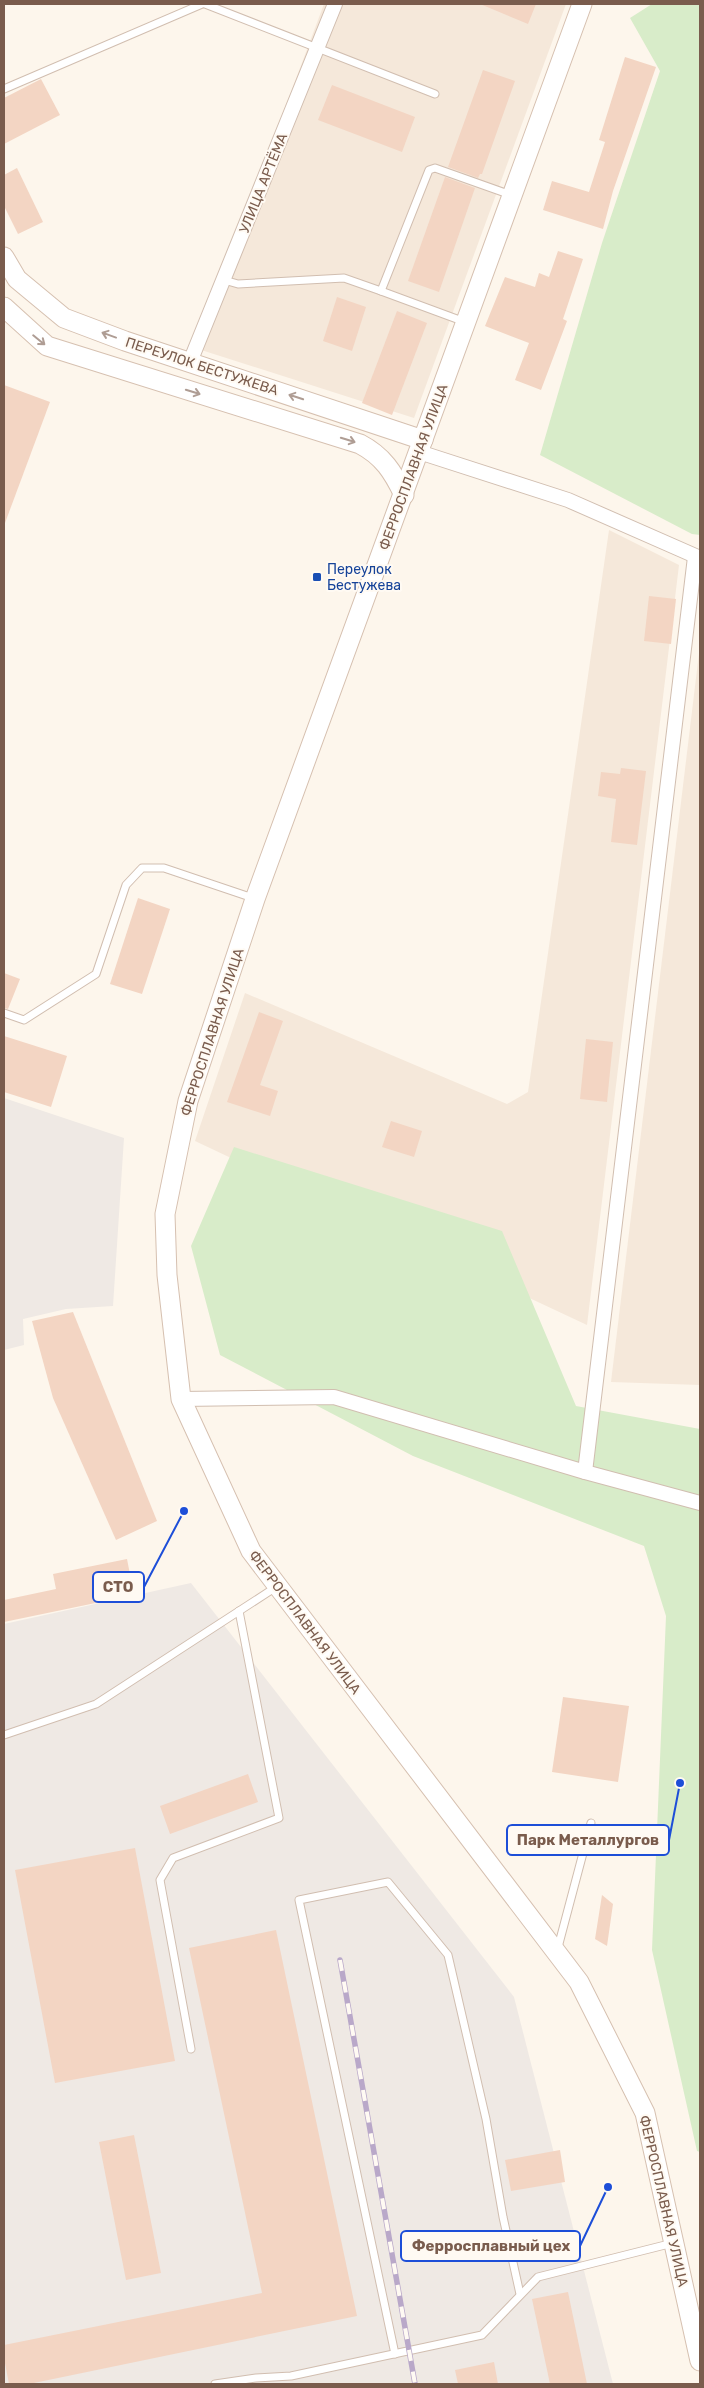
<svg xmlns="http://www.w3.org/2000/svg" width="704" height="2388" font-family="Rubik,sans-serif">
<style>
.residential{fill:#f5e8da}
.industrial{fill:#efe9e4}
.green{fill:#d8ecc9}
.building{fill:#f3d5c3}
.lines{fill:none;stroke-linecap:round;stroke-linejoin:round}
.lane-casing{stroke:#d1beb0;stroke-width:9}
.street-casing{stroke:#d1beb0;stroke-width:16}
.secondary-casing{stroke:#d6c0b0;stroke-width:21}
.lane{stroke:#fff;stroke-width:7}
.street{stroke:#fff;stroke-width:14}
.secondary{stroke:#fff;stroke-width:19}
.rail-casing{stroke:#b9a8c9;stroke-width:5.5}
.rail{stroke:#fffaf3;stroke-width:4;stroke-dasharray:11;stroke-linecap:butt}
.oneway{stroke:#af9d94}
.transit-dot{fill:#1a4fb4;stroke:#fffaf3;stroke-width:2}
.labels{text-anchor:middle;stroke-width:4;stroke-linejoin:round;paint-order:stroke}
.street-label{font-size:14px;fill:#7a5c4d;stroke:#fffaf3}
.transit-label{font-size:14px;fill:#164399;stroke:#fffaf3;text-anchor:start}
.leader{fill:none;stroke:#1d4ed8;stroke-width:2}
.callout-dot{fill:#1d4ed8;stroke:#fffaf3;stroke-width:2}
.callout{fill:#fffaf3;stroke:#1d4ed8;stroke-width:2}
.callout-label{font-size:15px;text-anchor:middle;font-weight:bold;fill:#7a5c4d}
</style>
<rect width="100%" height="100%" fill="#fdf6ec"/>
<!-- residential -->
<g class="residential">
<path d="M324,4H566L414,418L195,348Z"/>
<path d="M609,530L679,565L587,1325L195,1141L245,993L507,1104L528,1092Z"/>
<path d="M700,645V1385L611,1382Z"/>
</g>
<!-- industrial -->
<g class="industrial">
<path d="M4,1098L124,1138L113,1306L66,1309L23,1319L24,1345L4,1350Z"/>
<path d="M191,1583L514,1997L613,2384H4V1624Z"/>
</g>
<!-- green -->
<g class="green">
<path d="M652,4H700V535L692,534L540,455L602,243L660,71L630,18Z"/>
<path d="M234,1147L502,1231L576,1406L700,1429V2152L697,2151L652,1950L666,1616L644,1546L413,1456L220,1355L191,1246Z"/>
</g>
<!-- building -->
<g class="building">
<path d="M480,4H536L528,24Z"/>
<path d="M625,57L656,67L613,191L603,229L543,210L552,181L589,192L605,142L599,140Z"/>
<path d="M483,70L515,81L482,174H480L478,178L448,167Z"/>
<path d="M41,79L60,115L4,144V98Z"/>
<path d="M332,85L415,117L402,152L318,120Z"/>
<path d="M17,168L43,222L18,234L4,206V175Z"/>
<path d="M445,177L475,188L439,292L408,281Z"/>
<path d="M558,251L583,259L563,319L567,321L541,390L515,380L529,343L485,326L505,277L535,287L539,273L549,277Z"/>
<path d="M337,297L366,307L352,351L323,341Z"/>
<path d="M397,311L427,323L392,415L362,403Z"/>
<path d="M4,385L50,402L5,523L4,522Z"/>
<path d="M649,596L676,599L671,644L644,641Z"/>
<path d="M621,768L646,771L637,845L611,842L616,799L598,796L601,772L620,774Z"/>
<path d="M138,898L170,909L142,994L110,984Z"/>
<path d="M4,973L20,979L8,1009L4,1008Z"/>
<path d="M259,1012L283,1021L260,1085L278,1091L270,1116L227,1102Z"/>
<path d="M4,1036L67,1056L51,1107L4,1092Z"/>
<path d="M586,1039L613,1042L607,1102L580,1099Z"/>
<path d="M391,1121L422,1131L414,1157L382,1147Z"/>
<path d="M73,1312L157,1521L116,1540L53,1398L32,1321Z"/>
<path d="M127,1559L134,1595L4,1622V1600L56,1589L53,1574Z"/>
<path d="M563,1697L629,1706L618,1782L552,1772Z"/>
<path d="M248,1774L258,1802L170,1834L160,1806Z"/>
<path d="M135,1848L175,2061L55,2083L15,1870Z"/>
<path d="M602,1895L613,1904L607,1946L595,1939Z"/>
<path d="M276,1930L357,2316L29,2384H9L4,2358V2345L262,2293L189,1948Z"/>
<path d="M134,2135L161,2273L126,2280L99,2142Z"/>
<path d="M560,2150L565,2182L511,2191L505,2160Z"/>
<path d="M568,2292L587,2384H550L532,2299Z"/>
<path d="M494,2362L498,2384H458L455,2370Z"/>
</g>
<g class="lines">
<defs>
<g id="lane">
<path d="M205,4L435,94"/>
<path d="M4,89L202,4"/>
<path d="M224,280L238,284L344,278L381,291"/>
<path d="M465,322L381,291L429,170L435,168L511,195"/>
<path d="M4,1013L24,1020L96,974L126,885L142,868H164L253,898"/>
<path d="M4,1735L96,1704L276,1587"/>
<path d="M557,1951L591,1823"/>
<path d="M191,2049L160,1880L173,1858L279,1818L239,1611"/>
<path d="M395,2354L299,1900L388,1882L448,1955L486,2119L503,2217L520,2294"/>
<path d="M215,2384L256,2378L291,2376L482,2335L538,2277L673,2243"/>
</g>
<g id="street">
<path d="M190,362L335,4"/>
<path d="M419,452L568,500L700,558"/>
<path d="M181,1399L334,1397L585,1472L700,1503"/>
<path d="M585,1472L695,557"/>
</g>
<g id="secondary">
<path d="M582,4L255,899L188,1101L165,1214L167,1275L181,1399L251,1551L579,1982L645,2113L700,2361"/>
<path d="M4,257L17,279L64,318L125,341L423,440"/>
<path d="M4,307L47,346L360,444C383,456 393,472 404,495"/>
</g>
</defs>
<!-- lane casing -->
<use href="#lane" class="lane-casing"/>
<!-- street casing -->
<use href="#street" class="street-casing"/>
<!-- secondary casing -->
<use href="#secondary" class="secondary-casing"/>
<!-- lane -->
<use href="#lane" class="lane"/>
<!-- street -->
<use href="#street" class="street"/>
<!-- secondary -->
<use href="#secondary" class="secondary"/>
<defs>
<path id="rail" d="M340,1960L415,2384"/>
</defs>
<!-- rail casing -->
<use href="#rail" class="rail-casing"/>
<!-- rail -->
<use href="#rail" class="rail"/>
</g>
<!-- one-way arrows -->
<defs><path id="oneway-shaft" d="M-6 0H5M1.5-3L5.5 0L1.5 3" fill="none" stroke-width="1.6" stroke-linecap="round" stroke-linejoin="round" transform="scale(1.25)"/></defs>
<g class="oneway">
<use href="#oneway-shaft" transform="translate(109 335) rotate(-160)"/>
<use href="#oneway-shaft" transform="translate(39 340) rotate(39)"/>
<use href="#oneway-shaft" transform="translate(193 392) rotate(17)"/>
<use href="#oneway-shaft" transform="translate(296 397) rotate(-162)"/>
<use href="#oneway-shaft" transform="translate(348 440) rotate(17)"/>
</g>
<!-- markers -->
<rect class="transit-dot" x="312" y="572" width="10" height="10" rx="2.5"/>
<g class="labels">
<!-- street labels -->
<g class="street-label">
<text transform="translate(263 183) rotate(-68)" y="5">УЛИЦА АРТЁМА</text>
<text transform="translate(202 366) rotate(18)" y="5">ПЕРЕУЛОК БЕСТУЖЕВА</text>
<text transform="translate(413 467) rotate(-70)" y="5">ФЕРРОСПЛАВНАЯ УЛИЦА</text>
<text transform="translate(212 1032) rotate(-72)" y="5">ФЕРРОСПЛАВНАЯ УЛИЦА</text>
<text transform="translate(305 1622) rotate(53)" y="5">ФЕРРОСПЛАВНАЯ УЛИЦА</text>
<text transform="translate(664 2201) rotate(77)" y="5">ФЕРРОСПЛАВНАЯ УЛИЦА</text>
</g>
<!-- transit labels -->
<g class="transit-label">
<text x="327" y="574">Переулок<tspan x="327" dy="16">Бестужева</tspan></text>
</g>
</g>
<!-- callouts -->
<path class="leader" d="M184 1511L144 1587M680 1783L669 1840M608 2187L580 2246"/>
<g class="callout-dot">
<circle cx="184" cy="1511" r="5"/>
<circle cx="680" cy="1783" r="5"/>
<circle cx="608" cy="2187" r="5"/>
</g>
<g class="callout">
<rect x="93" y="1572" width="51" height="30" rx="5"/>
<rect x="507" y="1825" width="162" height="30" rx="5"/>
<rect x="401" y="2231" width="179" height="30" rx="5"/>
</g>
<g class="callout-label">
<text x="118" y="1592">СТО</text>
<text x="588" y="1845">Парк Металлургов</text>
<text x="491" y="2251">Ферросплавный цех</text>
</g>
<!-- border -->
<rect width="704" height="2388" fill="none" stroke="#7a5c4d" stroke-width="10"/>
</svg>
